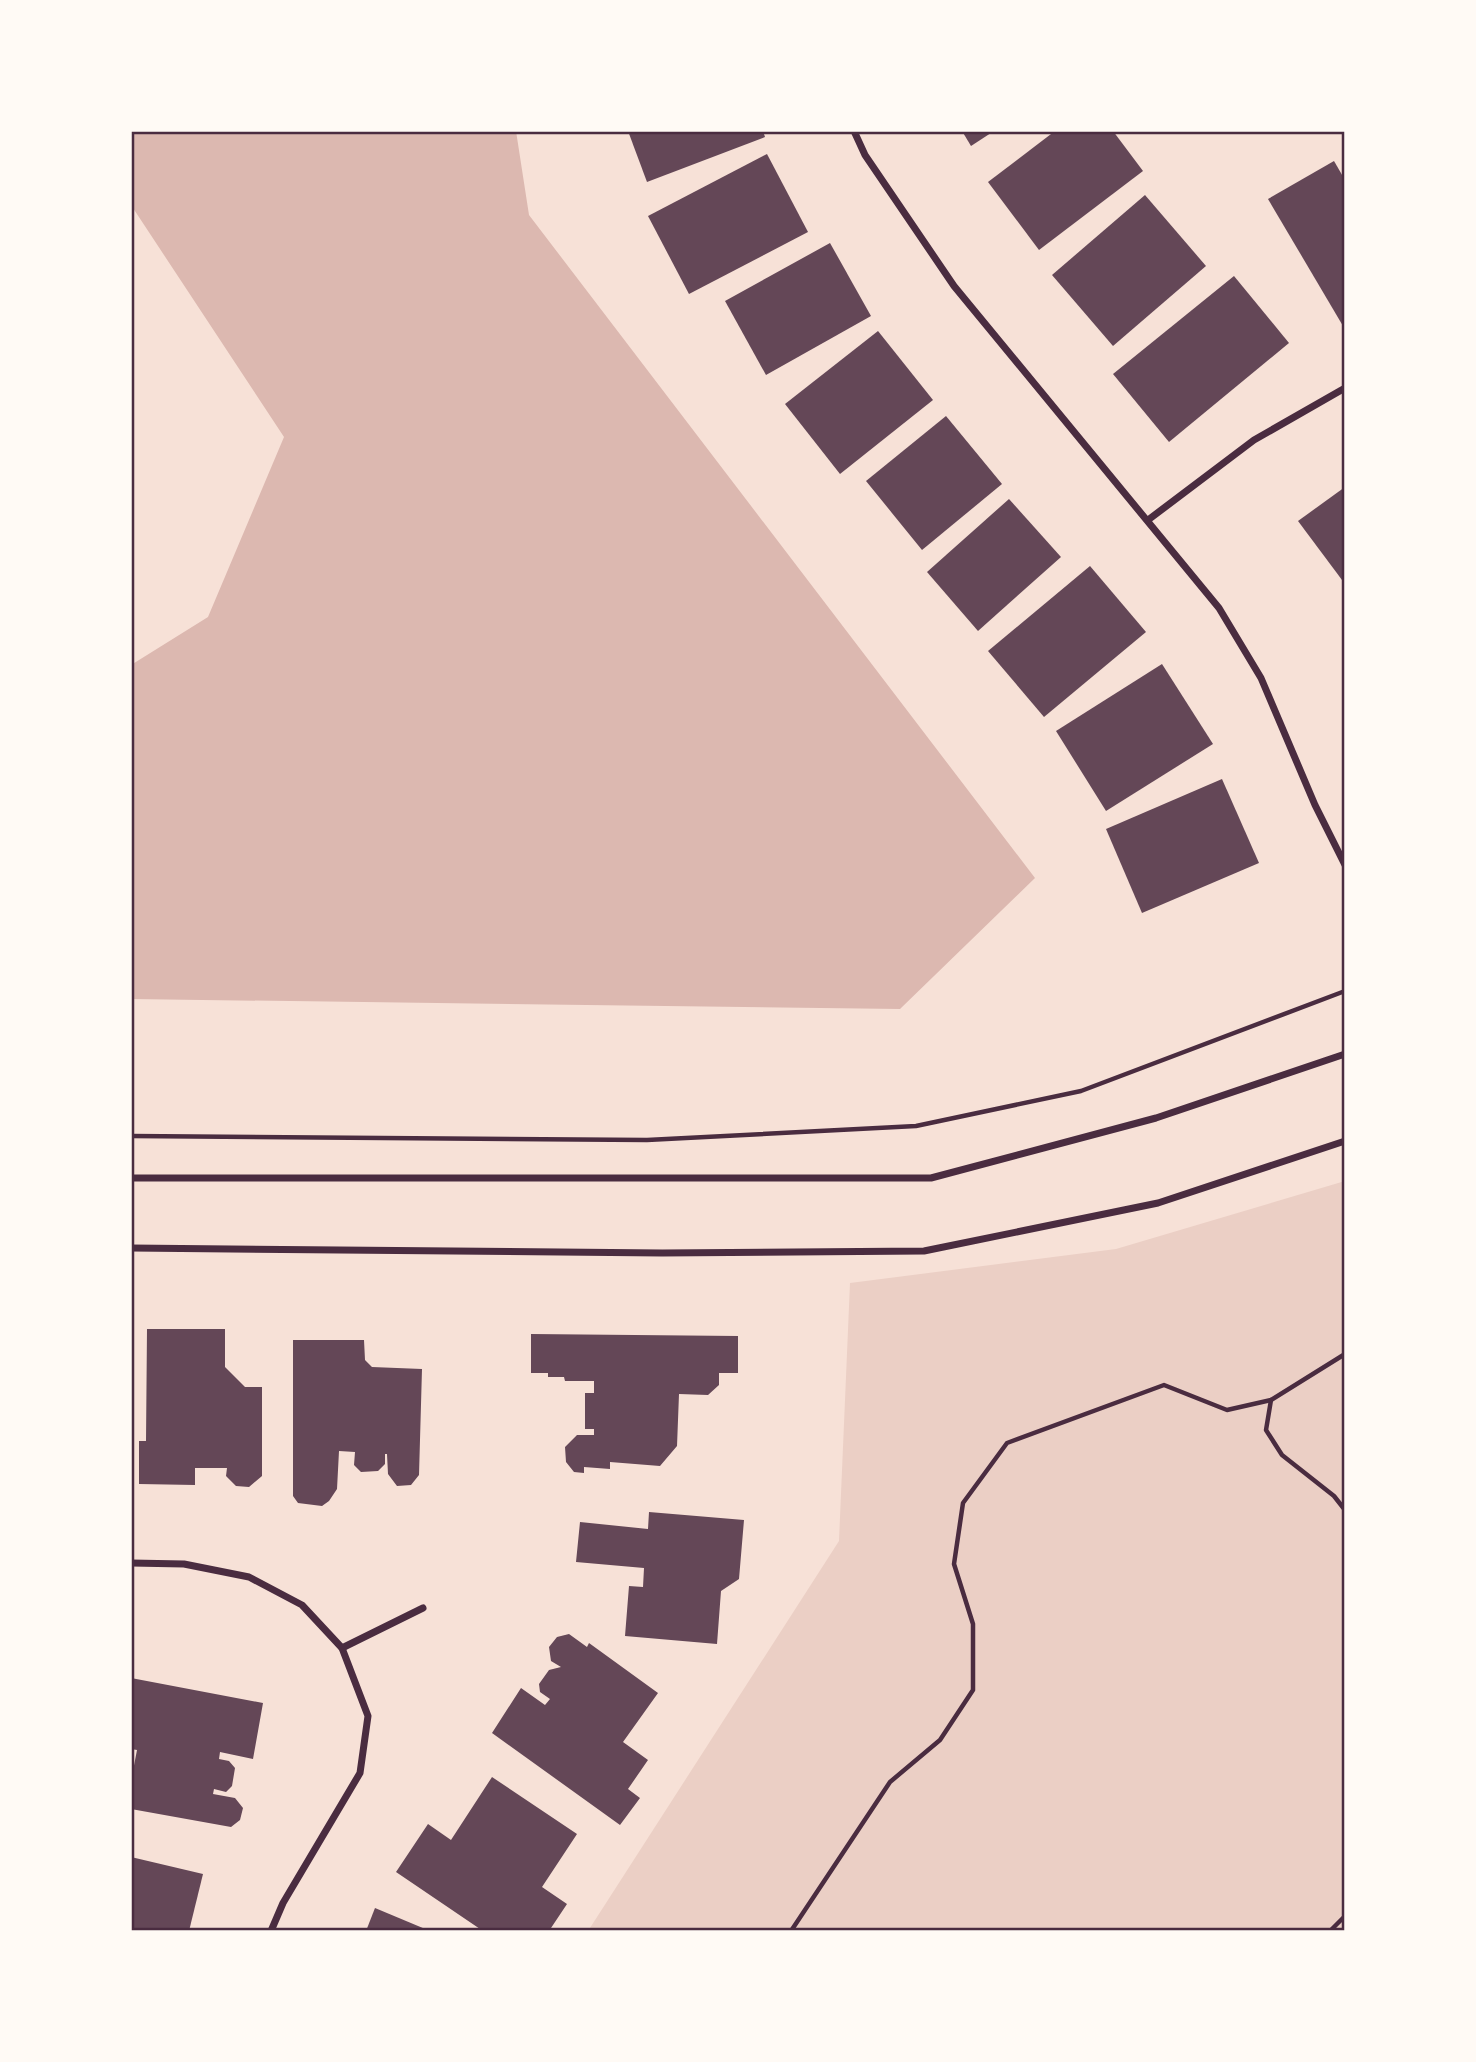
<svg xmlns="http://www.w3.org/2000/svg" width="1476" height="2062" font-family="'IBM Plex Sans',sans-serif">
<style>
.green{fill:#ebcfc5}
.water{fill:#dcb8b0}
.building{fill:#644757}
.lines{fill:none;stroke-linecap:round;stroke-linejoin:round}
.path{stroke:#4a2c40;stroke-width:4.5}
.minor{stroke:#4a2c40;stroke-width:7}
.neatline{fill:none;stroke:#4a2c40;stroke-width:2.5}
</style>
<rect width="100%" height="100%" fill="#f7e1d7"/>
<!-- green -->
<path class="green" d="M1345,1181V1931H588L839,1541L850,1283L1116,1249Z"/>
<!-- water -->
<path class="water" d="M131,131H516L529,215L1035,878L900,1009L131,999V665L208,617L284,437L131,205Z"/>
<!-- building -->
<g class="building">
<path d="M628,131H763L765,137L647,182Z"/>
<path d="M962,131H994L971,146Z"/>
<path d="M1055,131H1113L1143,171L1039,250L988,182Z"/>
<path d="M767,154L808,232L689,294L648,216Z"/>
<path d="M1334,161L1345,180L1343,326L1268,199Z"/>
<path d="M1145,195L1206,266L1113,346L1052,275Z"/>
<path d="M830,243L871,316L766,375L725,301Z"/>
<path d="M1234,276L1289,343L1169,442L1113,374Z"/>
<path d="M878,331L933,400L840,474L785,404Z"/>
<path d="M946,416L1002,484L922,550L866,481Z"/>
<path d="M1345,487V584L1298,521Z"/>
<path d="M1009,499L1061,557L978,631L927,572Z"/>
<path d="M1090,566L1146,632L1044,717L988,651Z"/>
<path d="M1162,664L1213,744L1106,811L1056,731Z"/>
<path d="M1222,779L1259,863L1142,913L1106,829Z"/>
<path d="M147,1329H225V1367L245,1387H262V1476L249,1487L236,1486L226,1476L227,1468H195V1485L139,1484V1441H146Z"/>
<path d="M531,1334L738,1336V1373H719V1385L708,1395L679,1394L677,1446L660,1466L610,1462V1469L584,1467V1473L574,1472L566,1462L565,1447L577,1435H594V1429H585V1393H594V1381H565L564,1377H548V1373H531Z"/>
<path d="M293,1340H364L365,1360L372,1367L422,1369L419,1475L411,1485L397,1486L388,1474L387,1454H385V1464L378,1471L361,1472L354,1465L355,1452L339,1451L337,1489L329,1501L322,1506L298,1503L293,1496Z"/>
<path d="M649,1512L744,1520L739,1579L721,1591L717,1644L625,1636L629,1586L643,1587L644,1568L576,1562L580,1522L648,1529Z"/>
<path d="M569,1634L587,1647L589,1643L658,1693L623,1742L648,1760L628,1789L640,1798L620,1825L492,1733L521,1688L545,1705L550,1699L540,1692L539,1684L549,1670L561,1667L551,1661L549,1647L557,1637Z"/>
<path d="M131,1678L263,1703L253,1759L220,1752L219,1759L229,1761L235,1768L232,1786L226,1792L214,1789L213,1794L235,1798L243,1808L240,1820L231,1827L131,1809V1781L137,1750L131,1749Z"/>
<path d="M492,1777L577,1834L542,1887L567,1904L549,1931H483L396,1872L428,1824L451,1840Z"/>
<path d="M131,1857L203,1874L189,1931H131Z"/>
<path d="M375,1908L430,1931H366Z"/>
</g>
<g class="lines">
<!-- path -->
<g class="path">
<path d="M131,1136L647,1140L916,1126L1081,1091L1345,991"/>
<path d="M1271,1400L1266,1430L1282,1455L1334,1496L1345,1510"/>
<path d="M1345,1782V1805"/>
<path d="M791,1931L890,1782L940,1740L973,1690V1624L954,1564L963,1503L1007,1443L1164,1385L1227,1410L1271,1400L1345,1354"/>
<path d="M1330,1931L1345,1916"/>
</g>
<!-- minor -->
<g class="minor">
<path d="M854,131L865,155L954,286L1219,608L1261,678L1315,805L1345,865"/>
<path d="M1148,520L1254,440L1345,388"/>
<path d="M131,1178H931L1156,1118L1345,1054"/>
<path d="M131,1248L662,1253L924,1251L1158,1203L1345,1141"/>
<path d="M131,1563L184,1564L249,1577L302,1605L342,1648L368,1716L360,1773L283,1903L271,1931"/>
<path d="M342,1648L423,1608"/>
</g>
</g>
<!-- border -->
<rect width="1476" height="2062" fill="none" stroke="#fffaf5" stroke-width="266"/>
<rect x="133" y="133" width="1210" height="1796" class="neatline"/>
</svg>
